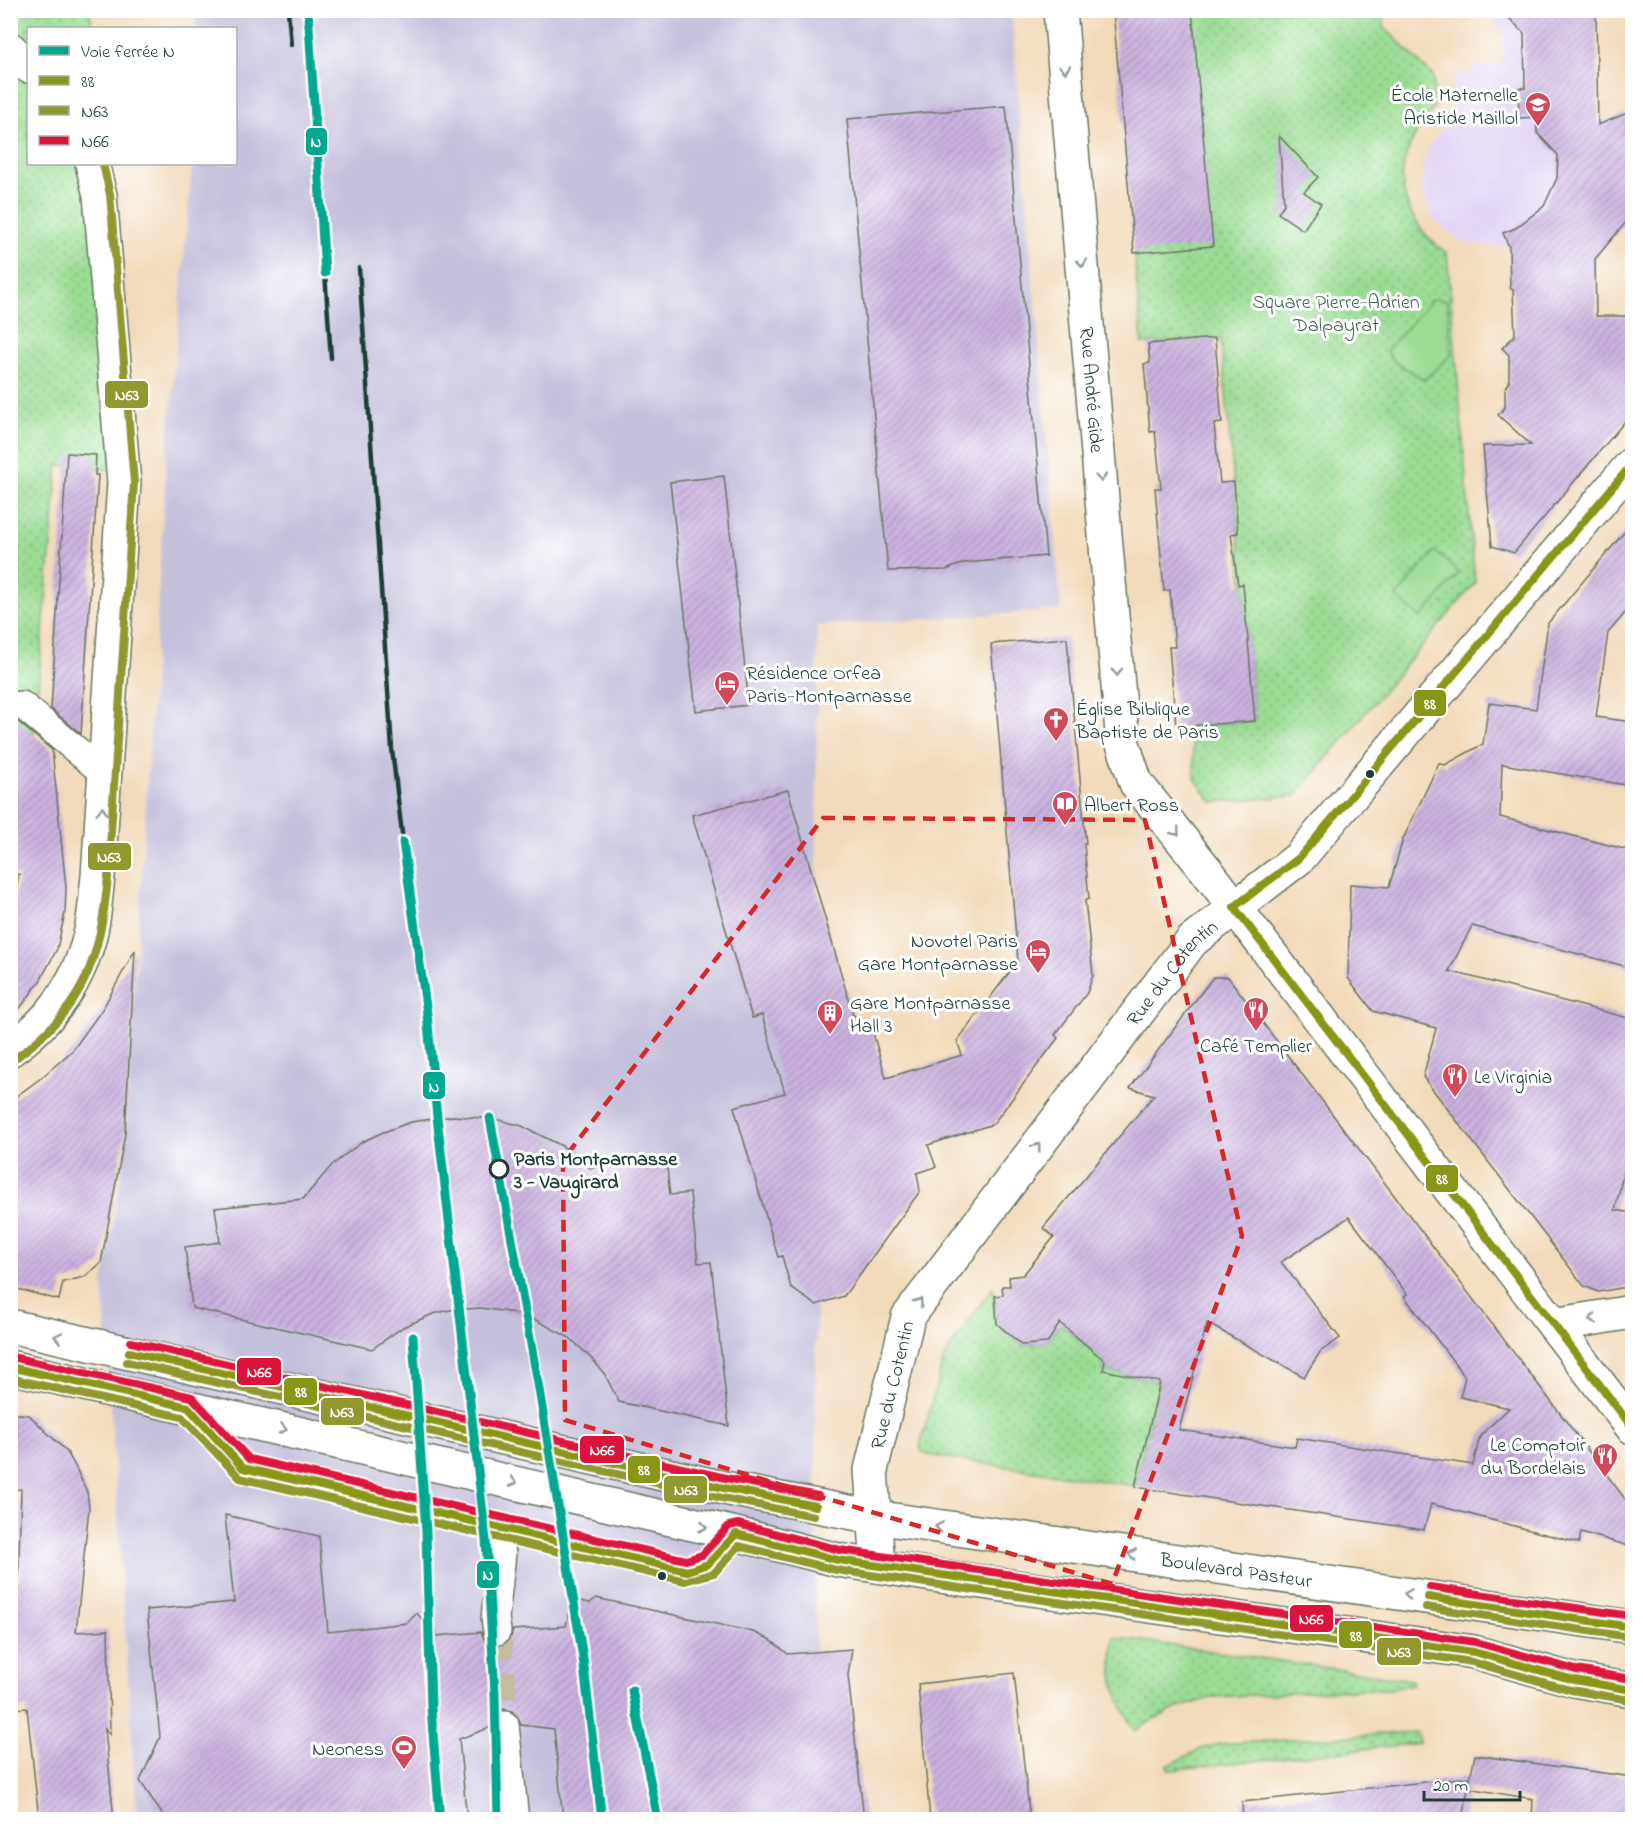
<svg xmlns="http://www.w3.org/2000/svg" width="1643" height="1830" font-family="'Indie Flower',sans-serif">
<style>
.built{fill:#e1d4f4}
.railway{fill:#c5c0db}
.grass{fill:url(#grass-dots);stroke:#5d8d64;stroke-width:1.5}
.garden{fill:#9bdd94;stroke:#5d8d64;stroke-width:1.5}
.building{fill:url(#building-hatch);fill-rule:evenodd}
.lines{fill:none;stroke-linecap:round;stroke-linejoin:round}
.pedestrian-tunnel{stroke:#c7bb9f;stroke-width:27;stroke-dasharray:27 14;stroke-linecap:butt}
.pedestrian-casing{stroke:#687463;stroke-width:30}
.minor-casing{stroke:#687463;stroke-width:36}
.secondary-casing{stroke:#687463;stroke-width:36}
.pedestrian{stroke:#fff;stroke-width:27}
.minor{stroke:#fff;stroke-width:33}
.secondary{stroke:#fff;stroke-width:33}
.rail{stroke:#1f3d34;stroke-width:4.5}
.bus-1-casing{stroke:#fff;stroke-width:12}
.bus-2-casing{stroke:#fff;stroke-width:12}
.bus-3-casing{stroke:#fff;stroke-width:12}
.bus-1{stroke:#8a9615;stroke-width:8}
.bus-2{stroke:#91982e;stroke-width:8}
.bus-3{stroke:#dc143c;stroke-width:8}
.rail-1-casing{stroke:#fff;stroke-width:14}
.rail-1{stroke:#00a88f;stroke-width:9}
.oneway{stroke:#8f9e9a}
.marked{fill:none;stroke:#d62828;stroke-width:4.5;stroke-dasharray:12 8;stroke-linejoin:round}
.bus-dot{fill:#1f3d34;stroke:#fff;stroke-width:2}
.stop-dot{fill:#fff;stroke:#1f3d34;stroke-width:3}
.labels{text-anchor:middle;stroke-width:6;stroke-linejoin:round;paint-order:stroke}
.poi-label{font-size:20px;fill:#1f3d34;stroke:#fff;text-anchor:start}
.park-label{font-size:20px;fill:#3e654c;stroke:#fff}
.street-label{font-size:20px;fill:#1f3d34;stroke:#fff}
.stop-label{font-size:20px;font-weight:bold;fill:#1f3d34;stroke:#fff;text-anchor:start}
.line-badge{stroke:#fff;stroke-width:2}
.badge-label{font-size:16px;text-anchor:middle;font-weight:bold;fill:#fff}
</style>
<defs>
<pattern id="grass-dots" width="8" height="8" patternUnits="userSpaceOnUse" patternTransform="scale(1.5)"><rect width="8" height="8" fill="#9bdd94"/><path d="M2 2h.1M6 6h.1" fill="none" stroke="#7eb47a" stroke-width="1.8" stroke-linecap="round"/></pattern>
<pattern id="building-hatch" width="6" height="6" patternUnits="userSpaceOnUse" patternTransform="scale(1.5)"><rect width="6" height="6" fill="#cbb2df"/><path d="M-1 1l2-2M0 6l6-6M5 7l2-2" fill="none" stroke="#a492b6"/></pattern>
</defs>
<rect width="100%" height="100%" fill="#fff"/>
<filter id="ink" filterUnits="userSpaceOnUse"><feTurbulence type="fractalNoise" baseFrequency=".0167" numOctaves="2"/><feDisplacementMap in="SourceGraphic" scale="12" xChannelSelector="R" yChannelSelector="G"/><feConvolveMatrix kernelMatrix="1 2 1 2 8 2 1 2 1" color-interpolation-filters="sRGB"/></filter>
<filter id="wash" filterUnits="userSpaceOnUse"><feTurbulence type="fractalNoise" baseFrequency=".008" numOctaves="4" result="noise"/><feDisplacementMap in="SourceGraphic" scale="24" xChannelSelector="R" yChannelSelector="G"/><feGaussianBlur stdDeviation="1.35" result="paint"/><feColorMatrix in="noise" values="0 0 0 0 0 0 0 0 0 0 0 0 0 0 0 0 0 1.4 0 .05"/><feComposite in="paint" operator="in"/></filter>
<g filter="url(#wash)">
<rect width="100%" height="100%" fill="#f1daba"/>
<!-- built -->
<path class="built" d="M1486,11H1506L1504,14L1532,41L1525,85H1520L1518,88L1517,109L1524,116L1594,115L1601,117L1606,124L1632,111V215L1614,236L1607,231L1509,247L1466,243L1450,234L1433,219L1422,192L1423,166L1428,147L1443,129L1454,120L1453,74H1469L1476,65H1501L1503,49L1499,44L1507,35L1484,13Z"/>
<!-- railway -->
<path class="railway" d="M195,11H1011L1061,610L817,626L815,1819L137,1820L103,1283L125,1153L166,468L192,164H236V28H196Z"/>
<!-- grass -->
<g class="grass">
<path d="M10,11H90L92,28H28V164H102L127,471L58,465L34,733L11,736Z"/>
<path d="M1192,11H1384V27L1433,76C1433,83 1436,102 1434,108C1432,112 1427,116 1425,119C1419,128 1413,138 1409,148C1391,188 1413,230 1447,253L1475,583L1295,796L1212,802L1195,779L1191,727L1255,721L1221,338L1142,344L1134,253Z"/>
<path d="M993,1287L997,1322H1003L1004,1330L1022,1345L1047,1343L1060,1324L1105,1361L1103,1370L1160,1382L1135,1486L928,1455L922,1452L920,1446L943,1361L952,1345Z"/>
<path d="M1114,1637L1412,1680L1413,1684L1392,1689H1367L1214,1697L1177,1708L1143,1725L1135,1732C1116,1698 1108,1676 1114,1637Z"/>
<path d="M1417,1732L1419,1743L1169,1770L1167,1766L1201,1749L1219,1744Z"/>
</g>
<!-- garden -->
<g class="garden">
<path d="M1432,299L1447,301L1451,355L1424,380L1392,360L1387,350Z"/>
<path d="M1435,551L1459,573L1421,618L1396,597Z"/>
</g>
<g id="blocks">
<!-- building -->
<g class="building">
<path d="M1113,10H1192L1213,246L1134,253Z"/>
<path d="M1501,10H1596L1598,125L1632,111V215L1595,259L1596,316H1632V413L1514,553L1492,546L1483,446L1531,445L1498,415L1505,407V388L1509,383V355L1502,348L1515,335L1513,290L1510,288L1509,247L1503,233L1516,228L1544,206L1557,178L1558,155L1537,133V117L1519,118L1518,88H1525L1524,33Z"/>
<path d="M1006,106L1046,556L964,563L946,570L888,571L847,119Z"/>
<path d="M1279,136L1318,177L1304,192L1321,204L1303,230L1278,213L1284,204Z"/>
<path d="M1215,338L1222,423L1214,424L1220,483L1234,482L1238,533L1231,534L1238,585L1243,584L1255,721L1176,727L1169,647H1175L1170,590L1164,591L1155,488H1161L1155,431L1150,432L1144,364L1150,363L1148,344Z"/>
<path d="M67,453L96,455L95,475H98L81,734L51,709Z"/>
<path d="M724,476L749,705L696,711L670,482Z"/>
<path d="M1632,523V605L1608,633L1596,717L1632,722V786L1502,764L1500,817L1632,851V968L1472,926L1449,971L1632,1019V1135L1615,1210L1632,1213V1286L1598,1292L1584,1286L1423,1077L1436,1028L1373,1011L1348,978L1350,884L1389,887L1403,839L1439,763L1445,765L1483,744L1489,703L1536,709L1548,623Z"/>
<path d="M1067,638L1086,844H1084L1089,899L1085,900L1093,975L1087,993L1055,1035L1058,1038L993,1124L928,1145L936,1167L917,1173L920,1191L844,1296L816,1305L791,1288L782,1256L778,1257L734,1107L785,1093L762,1015L752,1018L692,815L788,790L853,1015L871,1026L886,1078L962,1055L957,1041L1018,961L991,644Z"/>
<path d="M17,721L52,750L66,888L65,913L57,949L40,981L10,1022V924L19,874L10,875V722Z"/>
<path d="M135,950L125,1134L101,1263L84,1277L63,1282L59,1300L10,1287V1101L41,1078L73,1050L103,1008Z"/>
<path d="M1213,977H1228L1632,1508V1547L1581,1532L1579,1543L1431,1504L1424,1530L1135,1487L1160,1382L1103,1370L1105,1361L1060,1323L1047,1343L1022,1345L997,1324L995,1296L1003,1295L1002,1286H1010L1009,1277L1023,1275L1054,1237L1043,1228L1154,1095L1130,1088ZM1349,1217L1407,1294L1404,1296L1465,1377L1460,1397L1509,1408L1480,1436L1473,1465L1297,1438L1295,1447L1179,1430L1207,1323L1304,1377L1320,1352L1340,1338L1281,1262Z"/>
<path d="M453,1116L496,1119L522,1126L564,1147L590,1168L666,1159L670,1195L690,1193L698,1263L711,1262L729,1426L619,1402L605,1375L595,1362L570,1338L532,1318L514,1313L481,1308L450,1310L433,1314L403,1327L372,1349L192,1308L185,1247L220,1242L215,1208L303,1199L332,1165L362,1142L381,1133L411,1122Z"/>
<path d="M10,1413L29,1415L67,1452L76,1468L87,1492L89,1508L76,1632L108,1630L110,1735L105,1729L114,1820H39L27,1708L10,1709V1591H18L21,1489L10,1490Z"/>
<path d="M225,1515L319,1536L328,1632L407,1623L417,1613L436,1636L481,1632L485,1641L491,1645L499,1647L507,1643L511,1637L513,1630L566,1626L570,1609L576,1600L590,1603L596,1598L753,1632L769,1639L788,1654L852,1649L848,1675L864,1820H563L554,1729L521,1725L517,1715L512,1711L504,1709L496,1712L491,1718L489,1728L459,1739L467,1820H166L140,1781L160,1737L147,1610L234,1602Z"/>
<path d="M1014,1673L1030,1820H930L918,1684Z"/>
<path d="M1475,1755L1632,1777V1820H1532L1533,1799L1468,1788L1463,1820H1243L1242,1802L1470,1777L1469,1782Z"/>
</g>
</g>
</g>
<g filter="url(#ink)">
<use href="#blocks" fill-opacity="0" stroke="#687463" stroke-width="1.5"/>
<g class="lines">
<!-- pedestrian-tunnel -->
<path class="pedestrian-tunnel" d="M497,1631L505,1725"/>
<defs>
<g id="pedestrian">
<path d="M10,706L22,705L104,773"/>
<path d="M497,1631L495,1618L502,1553"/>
<path d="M505,1725L515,1820"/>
</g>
<g id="minor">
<path id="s1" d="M1060,10L1123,744L1136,783L1207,871L1632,1427"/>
<path d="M1554,1325L1632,1312"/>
<path id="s2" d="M878,1566L871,1470L908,1317L1192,941L1299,858L1632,464"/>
</g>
<g id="secondary">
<path d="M10,49L28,66"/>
<path d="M10,1050C52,1021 80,980 91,931C95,913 96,894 98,876L124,483L100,195L92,164"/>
<path id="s3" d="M10,1326L724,1488L874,1517L1632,1627"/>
<path d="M10,1367L736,1534L838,1560L933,1575L1474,1652L1574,1680L1632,1690"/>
</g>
</defs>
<!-- pedestrian casing -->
<use href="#pedestrian" class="pedestrian-casing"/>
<!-- minor casing -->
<use href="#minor" class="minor-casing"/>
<!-- secondary casing -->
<use href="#secondary" class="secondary-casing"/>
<!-- pedestrian -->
<use href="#pedestrian" class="pedestrian"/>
<!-- minor -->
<use href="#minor" class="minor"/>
<!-- secondary -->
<use href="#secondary" class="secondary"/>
<!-- rail -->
<g class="rail">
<path d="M288,10L291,45"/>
<path d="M359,268L392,749L403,842"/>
<path d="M325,273L331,358"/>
</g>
<defs>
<g id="bus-1">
<path d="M1632,464L1299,858L1234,907L1632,1427"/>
<path d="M129,1352L724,1488L816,1506"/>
<path d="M10,1367L188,1407L243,1468L687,1571L708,1564L736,1534L838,1560L1474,1652L1574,1680L1632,1690"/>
<path d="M1428,1597L1632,1627"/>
</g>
<g id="bus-2">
<path d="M16,1058C85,1007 100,959 108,877L134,483L110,194L103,164"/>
<path d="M127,1362L722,1498L814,1516"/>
<path d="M10,1378L182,1417L240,1478L685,1581L714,1573L739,1546L836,1570L1472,1662L1571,1690L1630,1700"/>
<path d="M1426,1607L1630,1637"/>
</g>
<g id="bus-3">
<path d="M131,1342L726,1478L818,1496"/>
<path d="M12,1357L192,1397L249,1459L686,1560L702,1555L729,1526L738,1524L840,1550L1475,1642L1576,1670L1632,1679"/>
<path d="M1430,1587L1632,1616"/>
</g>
</defs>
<!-- bus-1 casing -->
<use href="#bus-1" class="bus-1-casing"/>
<!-- bus-2 casing -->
<use href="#bus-2" class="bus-2-casing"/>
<!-- bus-3 casing -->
<use href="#bus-3" class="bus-3-casing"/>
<!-- bus-1 -->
<use href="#bus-1" class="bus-1"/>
<!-- bus-2 -->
<use href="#bus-2" class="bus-2"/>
<!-- bus-3 -->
<use href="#bus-3" class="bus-3"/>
<defs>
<g id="rail-1">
<path d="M308,10L325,273"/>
<path d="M403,842L427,1014L437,1117L486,1540L495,1694L498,1820"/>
<path d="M490,1118L538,1383L583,1658L602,1820"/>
<path d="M413,1337L426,1532L431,1708L440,1820"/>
<path d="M632,1690L658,1820"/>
</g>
</defs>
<!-- rail-1 casing -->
<use href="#rail-1" class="rail-1-casing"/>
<!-- rail-1 -->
<use href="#rail-1" class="rail-1"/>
</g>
<!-- one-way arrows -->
<defs><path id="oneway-chevron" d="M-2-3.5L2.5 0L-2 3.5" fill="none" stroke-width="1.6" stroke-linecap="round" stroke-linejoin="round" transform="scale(1.5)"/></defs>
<g class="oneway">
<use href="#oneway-chevron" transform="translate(1065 69) rotate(85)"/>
<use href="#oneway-chevron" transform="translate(1082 263) rotate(85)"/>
<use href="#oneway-chevron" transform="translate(1101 478) rotate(85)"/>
<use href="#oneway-chevron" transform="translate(1117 672) rotate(86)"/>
<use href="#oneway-chevron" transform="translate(102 811) rotate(-87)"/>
<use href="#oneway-chevron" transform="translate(1176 832) rotate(51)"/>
<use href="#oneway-chevron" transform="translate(1037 1147) rotate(-53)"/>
<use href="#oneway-chevron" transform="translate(919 1302) rotate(-53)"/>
<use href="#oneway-chevron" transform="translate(1593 1319) rotate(171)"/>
<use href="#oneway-chevron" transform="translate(58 1337) rotate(-168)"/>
<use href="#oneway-chevron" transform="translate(283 1429) rotate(13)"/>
<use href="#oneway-chevron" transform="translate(513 1482) rotate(13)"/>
<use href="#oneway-chevron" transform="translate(703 1527) rotate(13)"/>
<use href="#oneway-chevron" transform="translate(939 1527) rotate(-172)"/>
<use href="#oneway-chevron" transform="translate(1132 1554) rotate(-172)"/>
<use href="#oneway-chevron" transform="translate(1408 1594) rotate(-172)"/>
</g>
</g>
<!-- marked area -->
<path class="marked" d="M823,818L1145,820L1242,1236L1112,1584L565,1420L563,1160Z"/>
<!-- icons -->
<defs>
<symbol id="school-pin" viewBox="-11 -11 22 30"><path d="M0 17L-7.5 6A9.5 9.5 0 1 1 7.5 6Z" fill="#d1495b" stroke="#fff"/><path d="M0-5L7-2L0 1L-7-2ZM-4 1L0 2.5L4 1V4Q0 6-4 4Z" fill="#fff"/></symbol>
<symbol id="hotel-pin" viewBox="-11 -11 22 30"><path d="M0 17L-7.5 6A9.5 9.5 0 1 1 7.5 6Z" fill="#d1495b" stroke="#fff"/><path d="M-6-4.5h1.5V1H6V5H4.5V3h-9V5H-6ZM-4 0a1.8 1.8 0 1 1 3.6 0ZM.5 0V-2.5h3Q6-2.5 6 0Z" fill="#fff"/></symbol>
<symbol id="church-pin" viewBox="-11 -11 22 30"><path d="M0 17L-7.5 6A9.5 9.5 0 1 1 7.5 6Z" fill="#d1495b" stroke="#fff"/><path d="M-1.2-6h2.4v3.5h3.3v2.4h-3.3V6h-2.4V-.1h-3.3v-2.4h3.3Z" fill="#fff"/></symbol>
<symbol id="library-pin" viewBox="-11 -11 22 30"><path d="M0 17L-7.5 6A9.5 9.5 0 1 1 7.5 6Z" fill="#d1495b" stroke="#fff"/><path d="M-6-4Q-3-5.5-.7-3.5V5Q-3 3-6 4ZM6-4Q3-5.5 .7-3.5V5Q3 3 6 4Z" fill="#fff"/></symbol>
<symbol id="restaurant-pin" viewBox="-11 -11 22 30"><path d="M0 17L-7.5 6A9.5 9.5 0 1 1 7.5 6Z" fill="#d1495b" stroke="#fff"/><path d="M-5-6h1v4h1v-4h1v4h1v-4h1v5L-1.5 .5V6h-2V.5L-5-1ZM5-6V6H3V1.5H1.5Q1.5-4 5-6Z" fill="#fff"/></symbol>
<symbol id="building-pin" viewBox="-11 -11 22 30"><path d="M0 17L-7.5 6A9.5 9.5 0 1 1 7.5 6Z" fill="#d1495b" stroke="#fff"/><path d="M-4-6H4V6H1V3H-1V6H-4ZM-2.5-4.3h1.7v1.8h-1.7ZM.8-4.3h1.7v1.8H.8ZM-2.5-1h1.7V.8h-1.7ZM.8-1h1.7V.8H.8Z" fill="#fff"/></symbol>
<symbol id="stadium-pin" viewBox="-11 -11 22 30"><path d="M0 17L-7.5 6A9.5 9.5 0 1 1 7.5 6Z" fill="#d1495b" stroke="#fff"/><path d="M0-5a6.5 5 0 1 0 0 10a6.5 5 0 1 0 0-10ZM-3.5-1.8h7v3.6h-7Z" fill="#fff"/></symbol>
</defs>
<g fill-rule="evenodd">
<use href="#school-pin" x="1523" y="90" width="30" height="40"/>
<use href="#hotel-pin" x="712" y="669" width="30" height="40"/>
<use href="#church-pin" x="1041" y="705" width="30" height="40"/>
<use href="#library-pin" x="1050" y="789" width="30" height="40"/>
<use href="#hotel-pin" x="1023" y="937" width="30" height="40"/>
<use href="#restaurant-pin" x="1241" y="995" width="30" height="40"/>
<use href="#building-pin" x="815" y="998" width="30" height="40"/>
<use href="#restaurant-pin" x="1440" y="1061" width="30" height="40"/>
<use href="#restaurant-pin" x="1590" y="1441" width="30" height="40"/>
<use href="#stadium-pin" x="389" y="1733" width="30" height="40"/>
</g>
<!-- markers -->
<g class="bus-dot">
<circle cx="1370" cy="774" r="5"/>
<circle cx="662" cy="1576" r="5"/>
</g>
<circle class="stop-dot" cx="499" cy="1169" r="9"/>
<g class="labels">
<!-- poi labels -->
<g class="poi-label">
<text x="1518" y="101" text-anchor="end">École Maternelle<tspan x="1518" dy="23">Aristide Maillol</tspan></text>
<text x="746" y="679">Résidence Orfea<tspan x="746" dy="23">Paris-Montparnasse</tspan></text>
<text x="1076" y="715">Église Biblique<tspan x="1076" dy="23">Baptiste de Paris</tspan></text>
<text x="1084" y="811">Albert Ross</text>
<text x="1018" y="947" text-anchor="end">Novotel Paris<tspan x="1018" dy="23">Gare Montparnasse</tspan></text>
<text x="850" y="1009">Gare Montparnasse<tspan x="850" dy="23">Hall 3</tspan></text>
<text x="1256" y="1052" text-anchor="middle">Café Templier</text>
<text x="1474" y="1083">Le Virginia</text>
<text x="1586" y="1451" text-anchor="end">Le Comptoir<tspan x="1586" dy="23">du Bordelais</tspan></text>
<text x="384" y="1755" text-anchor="end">Neoness</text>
</g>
<!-- park labels -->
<g class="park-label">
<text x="1336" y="308">Square Pierre-Adrien<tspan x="1336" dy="23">Dalpayrat</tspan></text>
</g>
<!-- street labels -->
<g class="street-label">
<text dy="7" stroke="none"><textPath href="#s1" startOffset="381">Rue André Gide</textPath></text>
<text dy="7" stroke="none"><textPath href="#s2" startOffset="688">Rue du Cotentin</textPath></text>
<text dy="7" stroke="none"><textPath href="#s2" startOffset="184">Rue du Cotentin</textPath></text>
<text dy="7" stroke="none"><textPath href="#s3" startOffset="1251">Boulevard Pasteur</textPath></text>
</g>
<!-- stop labels -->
<g class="stop-label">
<text x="514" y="1165">Paris Montparnasse<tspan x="514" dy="23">3 - Vaugirard</tspan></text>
</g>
</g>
<g class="line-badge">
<rect x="305" y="127" width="23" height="29" rx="6" fill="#00a88f"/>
<rect x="104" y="380" width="45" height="29" rx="6" fill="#91982e"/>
<rect x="1413" y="689" width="34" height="28" rx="6" fill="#8a9615"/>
<rect x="87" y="842" width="45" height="29" rx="6" fill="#91982e"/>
<rect x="422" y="1071" width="24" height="29" rx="6" fill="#00a88f"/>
<rect x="1425" y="1164" width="34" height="29" rx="6" fill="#8a9615"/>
<rect x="236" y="1357" width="46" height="29" rx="6" fill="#dc143c"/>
<rect x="283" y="1377" width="35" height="29" rx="6" fill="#8a9615"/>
<rect x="320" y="1397" width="45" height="29" rx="6" fill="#91982e"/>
<rect x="579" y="1435" width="46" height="29" rx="6" fill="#dc143c"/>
<rect x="627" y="1455" width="34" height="29" rx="6" fill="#8a9615"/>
<rect x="663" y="1475" width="45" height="29" rx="6" fill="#91982e"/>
<rect x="476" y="1560" width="24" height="29" rx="6" fill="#00a88f"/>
<rect x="1289" y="1604" width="45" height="29" rx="6" fill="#dc143c"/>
<rect x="1338" y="1620" width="35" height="29" rx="6" fill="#8a9615"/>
<rect x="1376" y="1637" width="46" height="29" rx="6" fill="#91982e"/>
</g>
<g class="badge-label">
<text x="316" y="147">N</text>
<text x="127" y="400">N63</text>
<text x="1430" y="709">88</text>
<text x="109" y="862">N63</text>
<text x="434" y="1092">N</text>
<text x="1442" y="1184">88</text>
<text x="259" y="1377">N66</text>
<text x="301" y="1397">88</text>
<text x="342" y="1417">N63</text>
<text x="602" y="1455">N66</text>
<text x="644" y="1475">88</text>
<text x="686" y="1495">N63</text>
<text x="488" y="1580">N</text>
<text x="1311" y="1624">N66</text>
<text x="1356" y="1641">88</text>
<text x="1399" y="1657">N63</text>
</g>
<!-- margin -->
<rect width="1643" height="1830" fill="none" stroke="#fff" stroke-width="36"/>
<!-- legend -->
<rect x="27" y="27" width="210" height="138" fill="#ffffff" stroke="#a5b1ae" stroke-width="1.5"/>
<rect x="39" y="46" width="30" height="9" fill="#00a88f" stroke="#a5b1ae" stroke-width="1.5"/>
<text x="81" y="57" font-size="18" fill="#1f3d34">Voie ferrée N</text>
<rect x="39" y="76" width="30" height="9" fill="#8a9615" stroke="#a5b1ae" stroke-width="1.5"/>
<text x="81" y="87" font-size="18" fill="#1f3d34">88</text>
<rect x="39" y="106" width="30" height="9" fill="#91982e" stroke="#a5b1ae" stroke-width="1.5"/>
<text x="81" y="117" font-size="18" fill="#1f3d34">N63</text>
<rect x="39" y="136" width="30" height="9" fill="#dc143c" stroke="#a5b1ae" stroke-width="1.5"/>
<text x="81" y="147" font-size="18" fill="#1f3d34">N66</text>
<!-- scale -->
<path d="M1424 1791v9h96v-9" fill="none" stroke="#1f3d34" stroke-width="3"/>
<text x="1433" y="1791" font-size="18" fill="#1f3d34" stroke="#ffffff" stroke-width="4.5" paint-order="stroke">20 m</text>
</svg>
